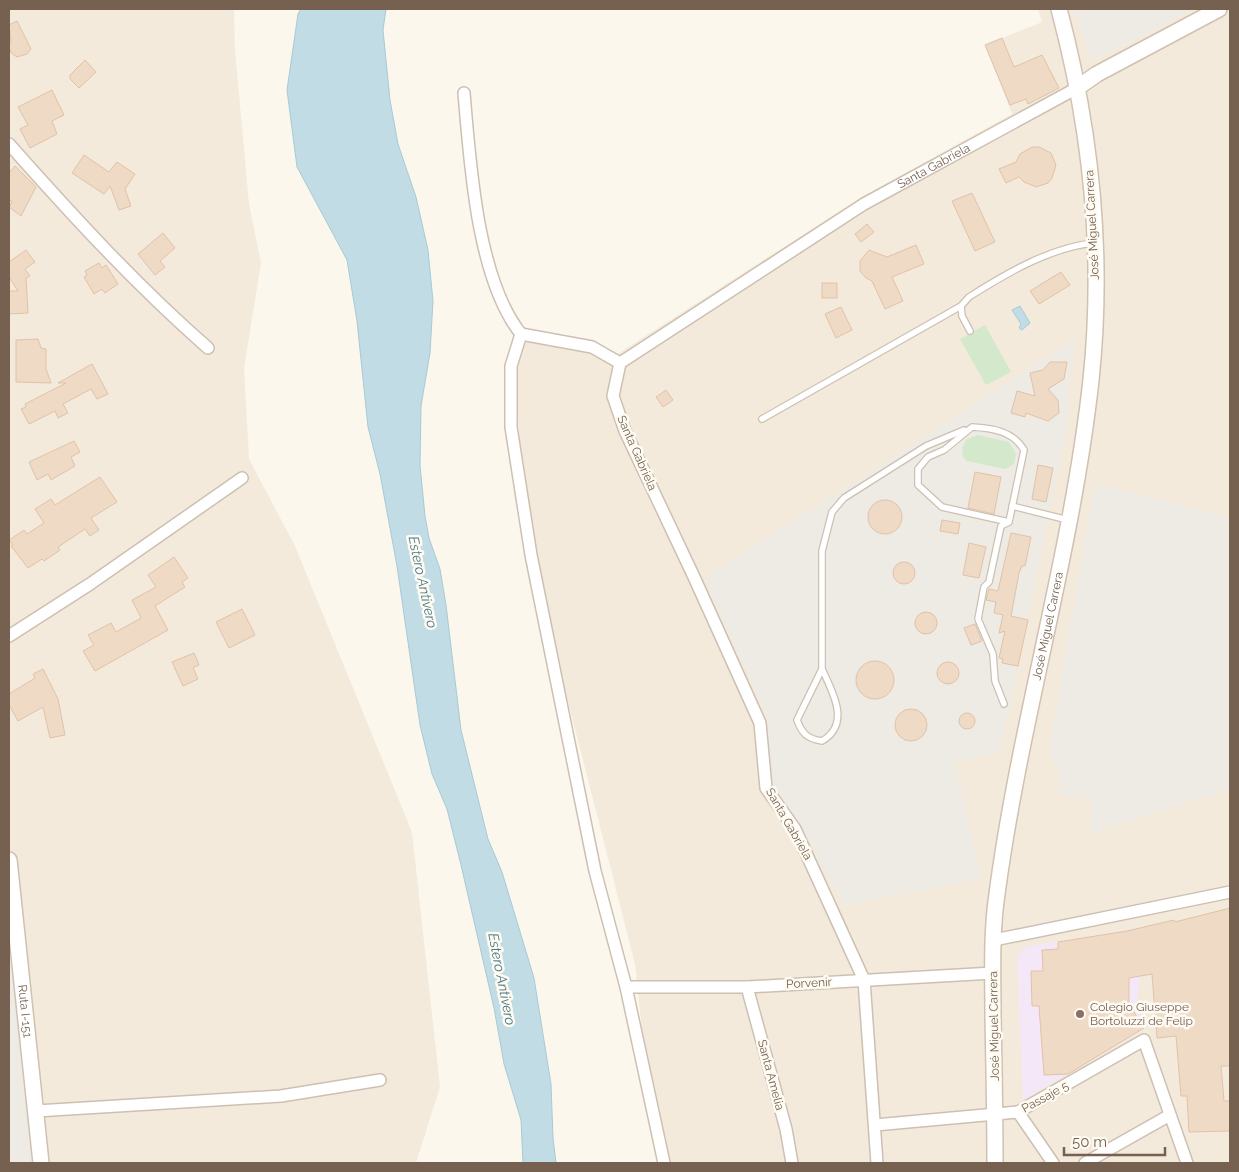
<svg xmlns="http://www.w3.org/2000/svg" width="1239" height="1172" font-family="Raleway,sans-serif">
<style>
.residential{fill:#f3eadb}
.industrial{fill:#eeeae4}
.education{fill:#f4e8f8}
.green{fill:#d4e9cb}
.water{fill:#c1dce4;stroke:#a8cad6}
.building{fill:#efdac6;stroke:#e1c2a7}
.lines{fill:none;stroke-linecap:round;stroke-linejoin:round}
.lane-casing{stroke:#cdc0b2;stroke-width:8}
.street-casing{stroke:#cdc0b2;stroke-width:14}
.secondary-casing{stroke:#d0c1b0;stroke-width:18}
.lane{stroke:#fff;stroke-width:5.5}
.street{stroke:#fff;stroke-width:11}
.secondary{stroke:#fff;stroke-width:15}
.education-dot{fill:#8d6e63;stroke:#fefbf3;stroke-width:2}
.labels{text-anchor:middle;stroke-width:5;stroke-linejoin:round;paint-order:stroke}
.street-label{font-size:12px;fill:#766150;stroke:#fefbf3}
.education-label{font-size:12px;fill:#785e54;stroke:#fefbf3;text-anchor:start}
.water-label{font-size:14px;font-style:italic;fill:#4b7887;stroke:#fefbf3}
</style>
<rect width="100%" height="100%" fill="#fcf7ec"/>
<!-- residential -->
<g class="residential">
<path d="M9,9H234L235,50L249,204L261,263L244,368L249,459L295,546L412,832L440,1087L416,1163H36L9,948Z"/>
<path d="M1038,9H1074L1092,61L1194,9H1230V1163H659L653,1134L635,964L522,521L515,339L616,355L860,198L1012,114L985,45L1042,22Z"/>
</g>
<!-- industrial -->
<g class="industrial">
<path d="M1074,9H1194L1092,61Z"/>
<path d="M1075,339L1065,436L1000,753L955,762L981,879L843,906L805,833L775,790L771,773L767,721L751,681L704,579Z"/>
<path d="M1095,483L1230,518V789L1090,833L1091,800L1058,794L1062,782L1049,750Z"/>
<path d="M9,948L36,1163H9Z"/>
</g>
<!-- education -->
<path class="education" d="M1129,930L1140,979L1137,1000L1146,1028L1023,1100L1017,957L1025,947Z"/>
<!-- green -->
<g class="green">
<path d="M985,325L1011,372L986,385L960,339Z"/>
<path d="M978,435L1009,442L1016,454L1014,464L1005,469L967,461L963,457L962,448L967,439Z"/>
</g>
<!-- water -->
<g class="water">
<path d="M301,9H386L383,30L390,100L398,144L416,197L428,250L433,301L430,353L421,406L420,465L425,516L429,538L440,569L446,605L461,730L488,839L502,872L534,978L551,1084L553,1138L556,1163H523L521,1120L504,1064L494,1008L461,865L447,809L432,774L420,725L397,566L380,474L368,427L357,321L347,260L297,167L287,90L298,14Z"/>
<path d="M1020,306L1030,323L1022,330L1019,328L1021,324L1012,310Z"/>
</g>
<!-- building -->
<g class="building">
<path d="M17,21L31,49L27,54L17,57L11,53L9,46L11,41L9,25Z"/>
<path d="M1002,38L1014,67L1042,55L1059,88L1028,104L1026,99L1010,105L985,45Z"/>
<path d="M85,60L96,72L79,88L70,79V75Z"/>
<path d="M52,90L64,115L52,121L57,134L30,148L20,129L28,125L18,107Z"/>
<path d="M1032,147H1039L1051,153L1056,165L1052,178L1048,183L1036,187L1024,182L1019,177L1006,183L999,169L1016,162L1020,154Z"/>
<path d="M84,155L109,172L117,162L135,174L125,189L131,206L119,210L110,186L104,194L72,173Z"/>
<path d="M15,166L36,187L21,216L9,207L12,202L9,199V173Z"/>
<path d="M972,193L995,242L975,251L952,201Z"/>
<path d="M867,224L874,232L861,242L855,234Z"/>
<path d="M163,233L175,248L160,261L165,267L155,275L138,254Z"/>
<path d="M916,245L924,264L892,277L903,301L885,309L872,281L866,278L860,271V261L869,250L887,257Z"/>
<path d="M26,250L35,262L25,269L30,276L26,278L28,313L9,314V291H18L9,277V262Z"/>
<path d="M99,263L102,268L106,265L118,284L105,293L102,289L94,294L84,277L87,275L85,271Z"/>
<path d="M1061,272L1070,285L1039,304L1030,291Z"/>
<rect x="822" y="283" width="15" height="15"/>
<path d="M841,307L852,330L836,338L825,314Z"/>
<path d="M38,339L41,348L46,349V369L51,383L16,382V340Z"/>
<path d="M1050,362H1067L1064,379L1048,389L1058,400L1059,413L1048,421L1026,413L1025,417L1011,413L1017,391L1035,396L1030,373L1043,370Z"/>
<path d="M92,364L108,394L97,399L91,389L63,404L68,413L58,418L55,411L29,424L21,409L26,407L25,404L66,383H58Z"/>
<path d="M666,390L673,400L663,407L656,397Z"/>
<path d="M74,441L80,452L71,457L75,466L51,480L48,474L37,480L29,462Z"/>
<path d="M1038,465L1053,468L1046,502L1032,499Z"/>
<path d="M975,472L1001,477L994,514L968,508Z"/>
<path d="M100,477L117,502L91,518L99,530L90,536L85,529L58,547L60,550L44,561L42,559L28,568L11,546L13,545L9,540L24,530L27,534L44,523L35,509L51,499L55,505Z"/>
<circle cx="885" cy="517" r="17"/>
<path d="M942,520L960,523L958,534L940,531Z"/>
<path d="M1011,533L1031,537L1025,566H1022L1019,573L1011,616L1028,620L1018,666L1002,663L1003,659L999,658L1005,631L999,633L1003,615L994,613L996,602L986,600L989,589L998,591Z"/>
<path d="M969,543L986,547L979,578L963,575Z"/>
<path d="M174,557L188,578L182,582L185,587L155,606L168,630L95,671L83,651L94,645L88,635L111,623L116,632L141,618L132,600L156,587L148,575Z"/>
<circle cx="904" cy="573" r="11"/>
<path d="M242,609L255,635L229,648L216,622Z"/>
<circle cx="926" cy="623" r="11"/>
<path d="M975,624L982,641L971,645L964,628Z"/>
<path d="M194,653L199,665L193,668L198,679L183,686L172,662Z"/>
<circle cx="875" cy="680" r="19"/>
<circle cx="948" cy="673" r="11"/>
<path d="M43,669L58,699L65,735L50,738L43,707L18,721L9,705V694L35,678L33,674Z"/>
<circle cx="911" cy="725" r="16"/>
<circle cx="967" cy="721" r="8"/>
<path d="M1230,908V1066H1221L1224,1101H1230V1131L1189,1132L1187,1096H1181L1176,1036L1157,1038L1152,974L1129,978V1004L1144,1028L1068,1074L1044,1075L1039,1006H1032L1031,971H1043L1042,950L1058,949V942L1127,931L1174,920L1175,922Z"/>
</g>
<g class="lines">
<defs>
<g id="lane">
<path d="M970,331L962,316L961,306L969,297C1005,274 1051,247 1094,243"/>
<path d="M762,419L961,306"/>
<path d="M1012,506L1068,520"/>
<path d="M822,669C833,693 851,724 822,741C808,739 802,734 797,720L822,669V551L832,512L844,498L926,446L964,430"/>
<path d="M1004,704L995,681L993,654L978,619L984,587L989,582L1001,526L1009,522L1024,450C1013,431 992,428 972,427L944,450L928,457L918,469V485L942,507L1009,522"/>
</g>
<g id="street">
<path d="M464,93C470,163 477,279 521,334L592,347L620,363"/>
<path d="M9,144C72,215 136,285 208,348"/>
<path d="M521,334L511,366V427L531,555L595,871L626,987L664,1163"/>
<path d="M9,636L90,584L242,478"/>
<path d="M994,940L1230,892"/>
<path d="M626,987H747L993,973"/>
<path d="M747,987L786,1129L792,1163"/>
<path d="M36,1111L281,1096L380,1080"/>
<path d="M1018,1112L1053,1163"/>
<path d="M875,1125L1018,1112L1144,1040L1187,1163"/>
<path id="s1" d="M877,1163L864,980L795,829L766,788L760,723L694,577L625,431L613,396L620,363L864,204L1077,88"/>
<path d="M1085,1163L1170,1115"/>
</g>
<g id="secondary">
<path d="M1077,88L1097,74L1219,9"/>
<path id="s2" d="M9,860L41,1163"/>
<path id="s3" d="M995,1163C995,1114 994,1066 993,1017C993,976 991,934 997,894C1020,721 1072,553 1091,380C1104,256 1091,129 1059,9"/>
</g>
</defs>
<!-- lane casing -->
<use href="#lane" class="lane-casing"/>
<!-- street casing -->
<use href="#street" class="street-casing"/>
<!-- secondary casing -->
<use href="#secondary" class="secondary-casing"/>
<!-- lane -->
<use href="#lane" class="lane"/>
<!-- street -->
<use href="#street" class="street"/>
<!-- secondary -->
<use href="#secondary" class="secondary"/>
</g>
<!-- markers -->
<circle class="education-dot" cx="1080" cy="1014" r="5"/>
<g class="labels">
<!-- street labels -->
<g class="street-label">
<text dy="4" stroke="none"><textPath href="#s1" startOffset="1228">Santa Gabriela</textPath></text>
<text transform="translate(1092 225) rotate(-93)" y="4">José Miguel Carrera</text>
<text transform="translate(637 453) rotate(66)" y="4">Santa Gabriela</text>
<text dy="4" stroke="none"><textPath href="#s3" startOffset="542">José Miguel Carrera</textPath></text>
<text transform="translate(789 824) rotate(60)" y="4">Santa Gabriela</text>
<text transform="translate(809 983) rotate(-3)" y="4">Porvenir</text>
<text dy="4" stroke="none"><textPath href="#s2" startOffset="152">Ruta I-151</textPath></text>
<text transform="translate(994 1026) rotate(-91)" y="4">José Miguel Carrera</text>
<text transform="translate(771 1075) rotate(75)" y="4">Santa Amelia</text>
<text transform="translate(1045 1097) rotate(-29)" y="4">Passaje 5</text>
</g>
<!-- education labels -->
<g class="education-label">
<text x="1090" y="1011">Colegio Giuseppe<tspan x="1090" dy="14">Bortoluzzi de Felip</tspan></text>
</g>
<!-- water labels -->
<g class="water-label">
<text transform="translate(423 582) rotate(78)" y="5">Estero Antivero</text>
<text transform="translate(502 979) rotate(79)" y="5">Estero Antivero</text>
</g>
</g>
<!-- border -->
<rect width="1239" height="1172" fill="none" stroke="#766150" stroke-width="20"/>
<!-- scale -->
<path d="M1064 1147v8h101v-8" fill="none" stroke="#766150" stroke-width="2.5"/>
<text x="1072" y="1147" font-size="15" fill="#766150" stroke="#fefbf3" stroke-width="4" paint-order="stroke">50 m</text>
</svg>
